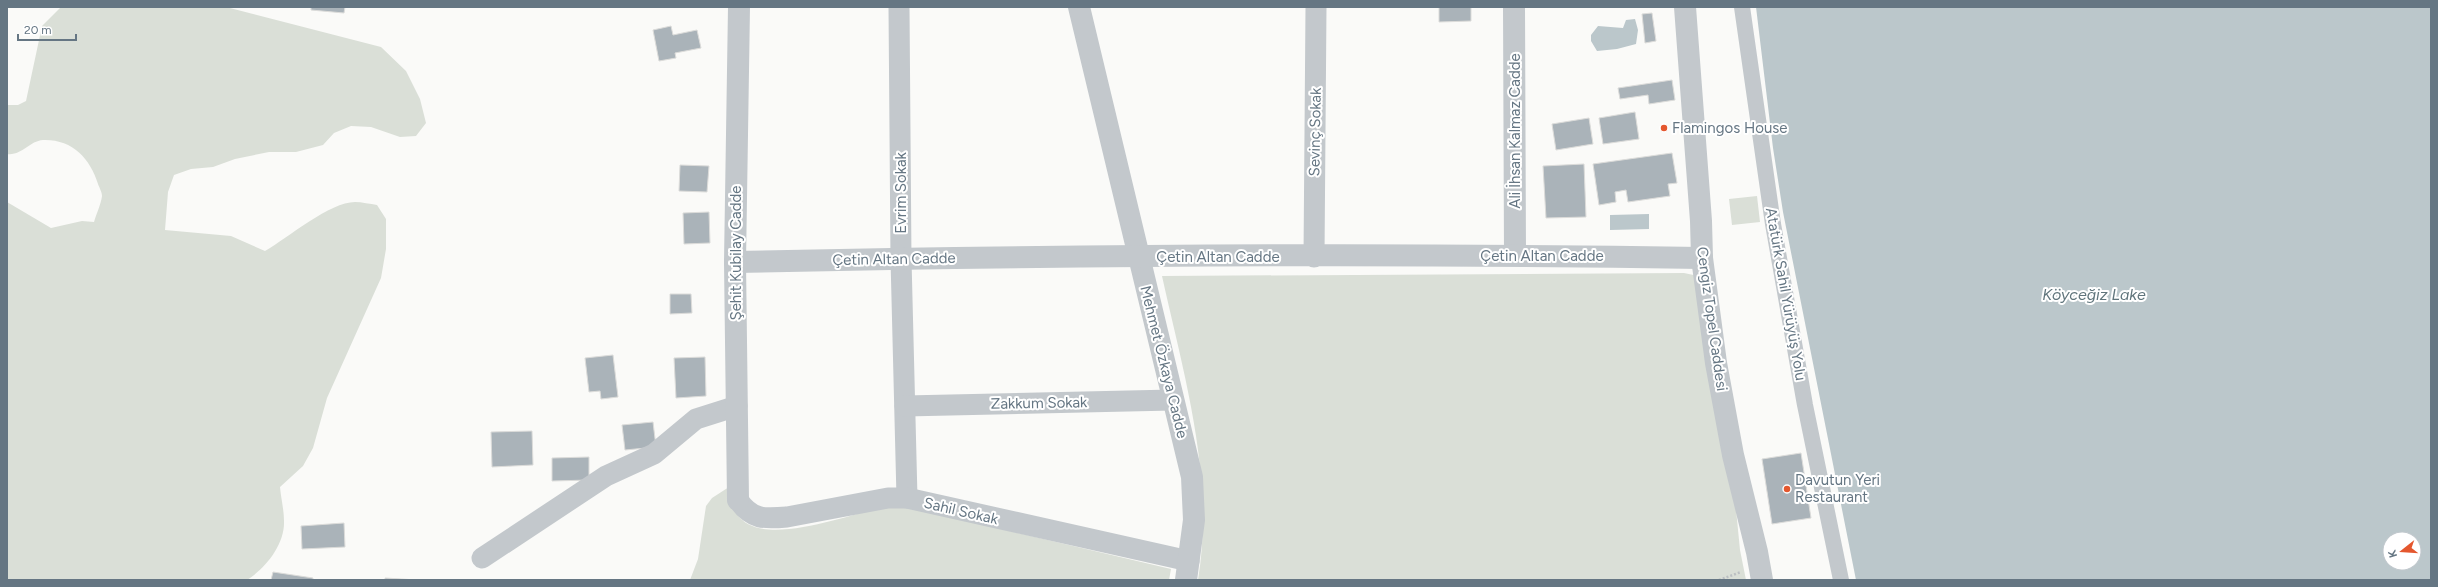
<svg xmlns="http://www.w3.org/2000/svg" width="2438" height="587" font-family="Figtree,sans-serif">
<style>
.green{fill:#dadfd7}
.water{fill:#bbc7cb;fill-rule:evenodd}
.building{fill:#aab3b9;stroke:#dcdcda}
.lines{fill:none;stroke-linecap:round;stroke-linejoin:round}
.path{stroke:#bbbfc2;stroke-width:2.5;stroke-dasharray:2 2;stroke-linecap:butt}
.pedestrian{stroke:#c3c8cc;stroke-width:16}
.minor{stroke:#c3c8cc;stroke-width:21}
.tertiary{stroke:#c3c8cc;stroke-width:22}
.poi-dot{fill:#e4572e;stroke:#fff;stroke-width:1.5}
.labels{text-anchor:middle;stroke-width:4;stroke-linejoin:round;paint-order:stroke}
.poi-label{font-size:15px;fill:#657683;stroke:#fff;text-anchor:start}
.street-label{font-size:15px;fill:#657683;stroke:#fff}
.water-label{font-size:16px;font-style:italic;fill:#60757c;stroke:#fff}
</style>
<rect width="100%" height="100%" fill="#fafaf8"/>
<!-- green -->
<g class="green">
<path d="M61,7H226L381,47L406,71L420,99L426,123L416,136L400,137L371,127L351,126L334,133L323,145L296,152H269L235,159L213,167L191,169L174,175L168,192L165,230L231,236L265,251C289,237 330,202 355,202C362,202 370,204 377,205L386,219V249L381,278L327,398L313,448L303,466L280,487C281,498 284,510 284,521C285,544 266,568 247,580H7V202L51,228L82,221L94,222C96,215 101,204 102,196C102,192 99,187 98,184C90,158 72,139 43,140C29,141 22,156 7,154V105H18L26,101L42,26Z"/>
<path d="M1757,196L1760,222L1732,225L1729,199Z"/>
<path d="M1684,273L1703,277L1730,448L1740,550L1746,580H1198C1215,477 1184,376 1162,276Z"/>
<path d="M729,487C731,495 732,507 737,514C761,551 852,512 887,507C894,506 901,507 908,507L1171,569L1169,580H690L698,559L706,506L712,498Z"/>
</g>
<!-- water -->
<g class="water">
<path d="M1756,7H2431V580H1856L1783,212L1773,148ZM2390,539H2414V563H2390Z"/>
<path d="M1635,19L1638,30L1636,44L1617,49L1597,51L1591,41V35L1598,26L1623,28L1626,20Z"/>
<path d="M1649,214V229L1610,230V215Z"/>
</g>
<!-- building -->
<g class="building">
<path d="M311,7H345L344,13L311,10Z"/>
<path d="M1439,7H1471V21L1439,22Z"/>
<path d="M1652,13L1656,41L1645,43L1642,14Z"/>
<path d="M671,26L673,35L697,30L701,48L675,53L676,58L659,61L653,30Z"/>
<path d="M1672,80L1675,100L1649,104L1648,95L1620,99L1618,88Z"/>
<path d="M1635,112L1639,139L1603,144L1599,118Z"/>
<path d="M1589,118L1593,144L1556,150L1552,124Z"/>
<path d="M1672,153L1677,183L1668,184L1670,196L1628,202L1626,190L1615,192L1616,202L1599,205L1593,164Z"/>
<path d="M1584,164L1586,217L1546,218L1543,166Z"/>
<path d="M680,165L709,166L707,192L679,191Z"/>
<path d="M709,212L710,243L684,244L683,213Z"/>
<path d="M670,294H691L692,313L670,314Z"/>
<path d="M613,355L618,397L601,399L600,391L589,392L585,358Z"/>
<path d="M705,357L706,396L676,398L674,358Z"/>
<path d="M653,422L656,447L625,450L622,425Z"/>
<path d="M532,431L533,465L492,467L491,432Z"/>
<path d="M1801,453L1811,518L1772,524L1762,459Z"/>
<path d="M589,457V480L552,481V458Z"/>
<path d="M344,523L345,547L302,549L301,526Z"/>
<path d="M273,572L313,578V580H271Z"/>
<path d="M385,578L417,580H385Z"/>
</g>
<g class="lines">
<!-- path -->
<path class="path" d="M1719,580L1741,572"/>
<!-- pedestrian -->
<path class="pedestrian" d="M1742,7L1773,224L1805,405L1841,580"/>
<!-- minor -->
<g class="minor">
<path d="M899,7L901,259L907,498"/>
<path d="M1314,257L1316,7"/>
<path d="M905,406L1173,400"/>
<path d="M738,500C752,520 764,519 787,517L888,498H907L1189,561"/>
<path d="M482,558L606,476L654,454L696,419L737,406"/>
</g>
<!-- tertiary -->
<g class="tertiary">
<path d="M1079,7L1192,477L1194,520L1186,580"/>
<path d="M1514,7L1515,255"/>
<path d="M1685,7L1701,221L1702,258L1716,363L1733,455L1757,552L1762,580"/>
<path d="M735,262C1057,255 1379,253 1702,258"/>
<path d="M738,500L735,262L739,7"/>
</g>
</g>
<!-- markers -->
<g class="poi-dot">
<circle cx="1664" cy="128" r="4"/>
<circle cx="1787" cy="489" r="4"/>
</g>
<g class="labels">
<!-- poi labels -->
<g class="poi-label">
<text x="1672" y="133">Flamingos House</text>
<text x="1795" y="485">Davutun Yeri<tspan x="1795" dy="17">Restaurant</tspan></text>
</g>
<!-- street labels -->
<g class="street-label">
<text transform="translate(1515 131) rotate(-90)" y="5">Ali İhsan Kalmaz Cadde</text>
<text transform="translate(1315 132) rotate(-89)" y="5">Sevinç Sokak</text>
<text transform="translate(901 193) rotate(-90)" y="5">Evrim Sokak</text>
<text transform="translate(736 253) rotate(-90)" y="5">Şehit Kubilay Cadde</text>
<text x="1542" y="261">Çetin Altan Cadde</text>
<text x="1218" y="262">Çetin Altan Cadde</text>
<text transform="translate(894 259) rotate(-1)" y="5">Çetin Altan Cadde</text>
<text transform="translate(1786 294) rotate(80)" y="5">Atatürk Sahil Yürüyüş Yolu</text>
<text transform="translate(1712 319) rotate(82)" y="5">Cengiz Topel Caddesi</text>
<text transform="translate(1164 362) rotate(76)" y="5">Mehmet Özkaya Cadde</text>
<text transform="translate(1039 403) rotate(-1)" y="5">Zakkum Sokak</text>
<text transform="translate(961 511) rotate(13)" y="5">Sahil Sokak</text>
</g>
<!-- water labels -->
<g class="water-label">
<text x="2094" y="300">Köyceğiz Lake</text>
</g>
</g>
<!-- border -->
<rect width="2438" height="587" fill="none" stroke="#657683" stroke-width="16"/>
<!-- north arrow -->
<g transform="translate(2402 551) rotate(253)"><circle r="19" fill="#ffffff" stroke="#c1c8cd"/>
<path d="M0-3L7 15L0 10L-7 15Z" fill="#e4572e"/>
<text y="-6" font-size="11" font-weight="bold" text-anchor="middle" fill="#657683">K</text>
</g>
<!-- scale -->
<path d="M18 34v6h58v-6" fill="none" stroke="#657683" stroke-width="2"/>
<text x="24" y="34" font-size="12" fill="#657683" stroke="#ffffff" stroke-width="3" paint-order="stroke">20 m</text>
</svg>
